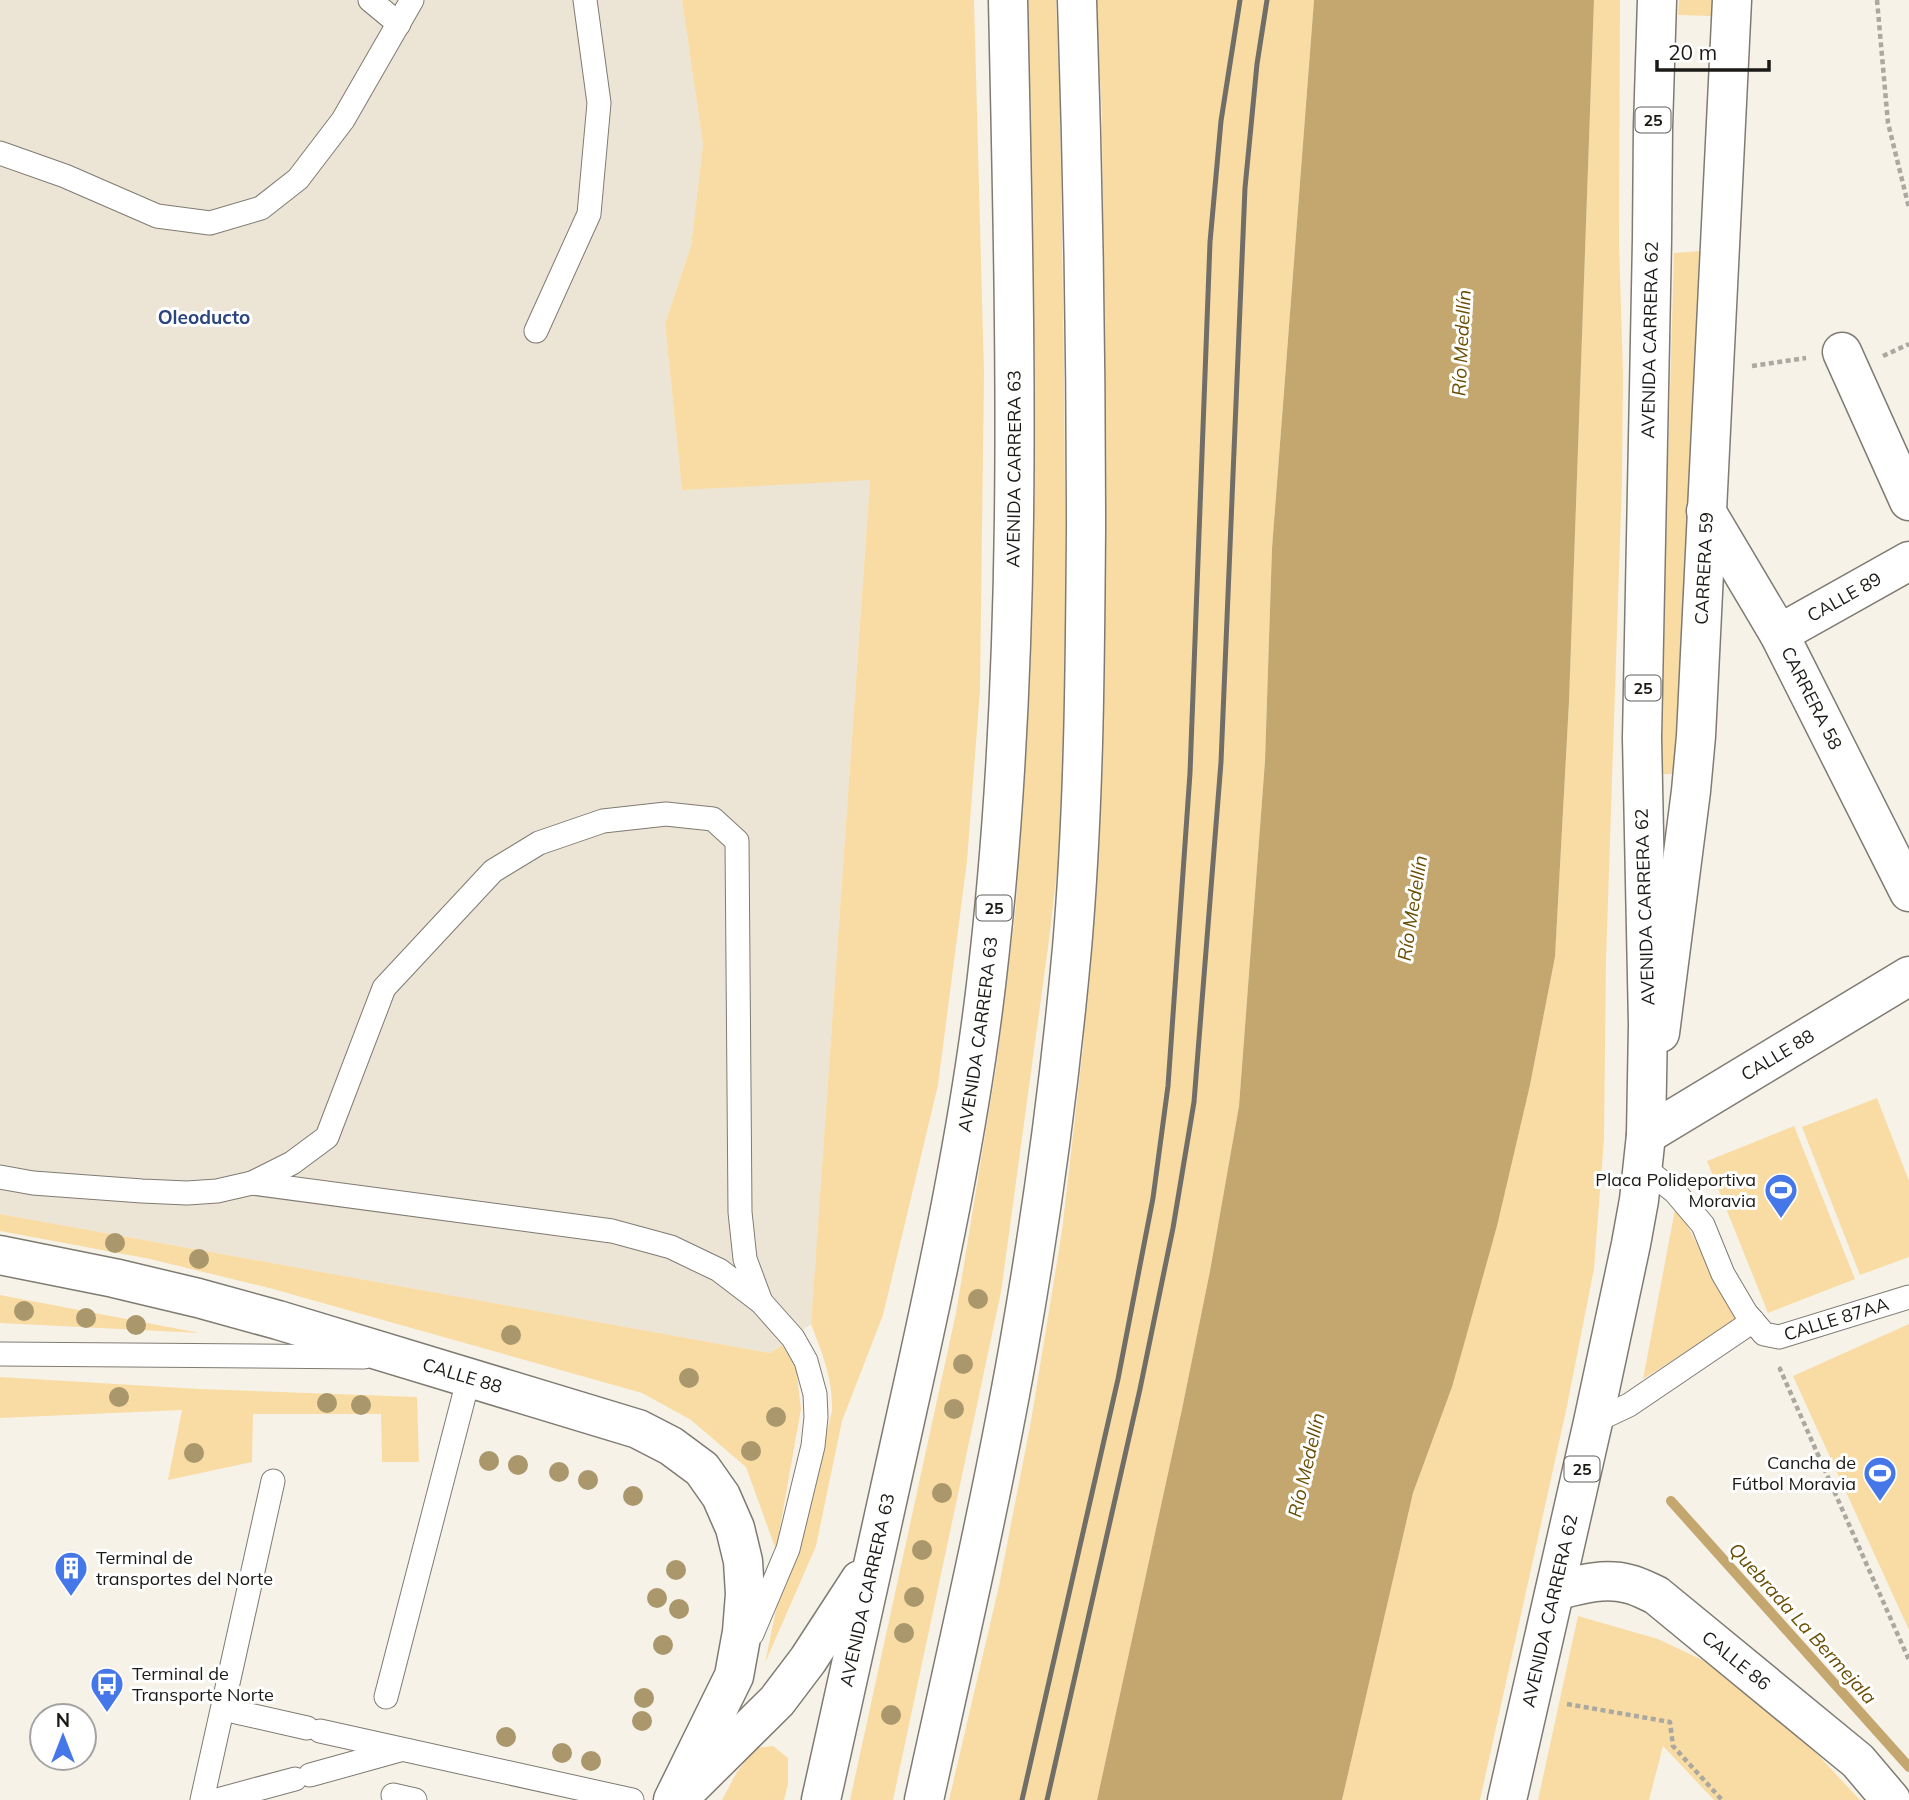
<svg xmlns="http://www.w3.org/2000/svg" width="1909" height="1800" font-family="Mulish,sans-serif">
<style>
.built{fill:#ece4d4}
.green{fill:#f8dca4}
.water{fill:#c4a76f}
.lines{fill:none;stroke-linecap:round;stroke-linejoin:round}
.stream{stroke:#c4a76f;stroke-width:10}
.service-casing{stroke:#7f7b73;stroke-width:25}
.minor-casing{stroke:#7f7b73;stroke-width:41}
.tertiary-casing{stroke:#7f7b73;stroke-width:41}
.secondary-casing{stroke:#7f7b73;stroke-width:41}
.trunk-casing{stroke:#7f7b73;stroke-width:41}
.path{stroke:#aba8a0;stroke-width:4.5;stroke-dasharray:5 3.5;stroke-linecap:butt}
.service{stroke:#fff;stroke-width:23}
.minor{stroke:#fff;stroke-width:38}
.tertiary{stroke:#fff;stroke-width:38}
.secondary{stroke:#fff;stroke-width:38}
.trunk{stroke:#fff;stroke-width:38}
.rail{stroke:#716e68;stroke-width:5}
.tree{fill:#aa986c}
.labels{text-anchor:middle;stroke-width:6;stroke-linejoin:round;paint-order:stroke}
.shield{fill:#fff;stroke:#5f5f5c;stroke-width:2}
.shield-label{font-size:16px;font-weight:bold;fill:#1b1a16}
.street-label{font-size:18px;fill:#1b1a16;stroke:#fff}
.poi-label{font-size:18px;fill:#1b1a16;stroke:#fff;text-anchor:end}
.neighbourhood-label{font-size:19px;font-weight:bold;fill:#2b457e;stroke:#fff}
.water-label{font-size:19px;font-style:italic;fill:#694d03;stroke:#fff}
</style>
<rect width="100%" height="100%" fill="#f7f2e8"/>
<!-- built -->
<path class="built" d="M0,0H682L703,145L691,246L665,324L682,490L870,479L811,1324L770,1353L0,1214Z"/>
<!-- green -->
<g class="green">
<path d="M682,0H974L984,373L980,690L967,861L938,1085L883,1315L842,1421L816,1546L765,1663L781,1586L801,1541L832,1411C833,1379 822,1353 811,1324L870,480L682,490L665,324L691,246L703,145Z"/>
<path d="M1027,0H1056L1060,104L1064,373L1066,640L1062,829L1049,940L1001,1292L893,1800H850L956,1313L996,1068L1016,906L1034,527Z"/>
<path d="M1096,0H1314L1272,548L1265,761L1239,1106L1210,1271L1182,1409L1097,1800H949L999,1586L1031,1421L1062,1231L1083,1048L1105,631L1102,117Z"/>
<path d="M1594,0H1620L1619,243L1623,373L1622,481L1606,961L1604,1139L1594,1269L1566,1411L1480,1800H1342L1413,1493L1452,1387L1530,1085L1555,957L1569,702Z"/>
<path d="M1679,0H1714L1712,16L1678,15Z"/>
<path d="M1701,251L1679,774H1659L1674,253Z"/>
<path d="M1877,1098L1909,1181V1257L1860,1275L1802,1127Z"/>
<path d="M1794,1126L1855,1279L1768,1313L1707,1161Z"/>
<path d="M1676,1204L1737,1320L1643,1379Z"/>
<path d="M0,1214L770,1353L782,1345L796,1367L801,1409L776,1550L746,1467L691,1420L642,1393L273,1289L150,1259L0,1231Z"/>
<path d="M0,1295L200,1333L0,1323Z"/>
<path d="M1909,1324V1630L1793,1376Z"/>
<path d="M0,1377L199,1389L417,1397L419,1462H382L381,1414H253L252,1462L168,1480L182,1410L0,1418Z"/>
<path d="M1578,1616L1658,1639L1740,1678L1819,1756L1860,1800H1714L1663,1746L1649,1800H1538Z"/>
<path d="M773,1746L788,1758V1784L784,1800H722L737,1772L755,1748Z"/>
</g>
<!-- water -->
<path class="water" d="M1314,0H1594L1569,702L1555,957L1530,1085L1497,1226L1452,1387L1413,1493L1342,1800H1097L1182,1409L1210,1271L1239,1106L1265,761L1272,548Z"/>
<g class="lines">
<!-- stream -->
<path class="stream" d="M1671,1501L1909,1767"/>
<defs>
<g id="service">
<path d="M370,0L399,24"/>
<path d="M0,153L65,176L157,216L210,223L261,208L298,179L343,120L412,0"/>
<path d="M536,331L589,214L599,103L585,0"/>
<path id="s1" d="M1643,1167L1675,1192L1703,1225L1723,1274L1746,1313L1764,1334L1779,1337L1909,1297"/>
<path d="M0,1177L33,1183L142,1191L187,1193L217,1191L252,1183L292,1163L327,1137L384,988L493,871L539,843L603,821L666,814L713,819L737,841L740,1212L745,1259L761,1302"/>
<path d="M252,1183L612,1231L671,1247L719,1270L761,1302L793,1338L806,1361L815,1394L816,1417L813,1446L788,1549L752,1634"/>
<path d="M0,1354L364,1357"/>
<path d="M1593,1422L1629,1405L1753,1321"/>
<path d="M386,1697L469,1377"/>
<path d="M223,1709L307,1728"/>
<path d="M320,1731L632,1800"/>
<path d="M310,1775L400,1750"/>
<path d="M393,1795L415,1800"/>
<path d="M202,1800L273,1481"/>
<path d="M217,1800L295,1779"/>
</g>
<g id="minor">
<path d="M1842,352L1909,501"/>
<path id="s2" d="M1706,511L1779,634L1909,892"/>
<path id="s3" d="M1779,634L1909,561"/>
<path id="s4" d="M1646,1135L1909,976"/>
<path id="s5" d="M1555,1591C1578,1585 1604,1577 1629,1584C1638,1586 1647,1591 1656,1595L1858,1761L1891,1800"/>
</g>
<g id="tertiary">
<path id="s6" d="M0,1255L114,1278L198,1298L278,1320L638,1429L671,1446L702,1469L721,1496L735,1528L743,1561L745,1594L742,1632L734,1676L673,1800"/>
</g>
<g id="secondary">
<path id="s7" d="M1660,1033L1691,791L1696,736L1732,0"/>
</g>
<g id="trunk">
<path d="M677,1800L777,1701L808,1660L860,1580"/>
<path id="s8" d="M821,1800C850,1669 879,1538 908,1407C939,1268 969,1128 986,985C1025,658 1015,329 1008,0"/>
<path d="M924,1800C957,1649 992,1498 1019,1345C1042,1214 1060,1080 1072,948C1084,808 1085,668 1086,529C1086,352 1083,176 1077,0"/>
<path id="s9" d="M1507,1800L1593,1422L1631,1244L1639,1200L1646,1135L1648,1025L1642,738L1652,240L1653,127L1657,0"/>
</g>
</defs>
<!-- service casing -->
<use href="#service" class="service-casing"/>
<!-- minor casing -->
<use href="#minor" class="minor-casing"/>
<!-- tertiary casing -->
<use href="#tertiary" class="tertiary-casing"/>
<!-- secondary casing -->
<use href="#secondary" class="secondary-casing"/>
<!-- trunk casing -->
<use href="#trunk" class="trunk-casing"/>
<!-- path -->
<g class="path">
<path d="M1877,0L1888,123L1909,208"/>
<path d="M1883,356L1909,344"/>
<path d="M1752,366L1806,358"/>
<path d="M1782,1368L1780,1369L1909,1660"/>
<path d="M1567,1704L1670,1722L1673,1746L1722,1800"/>
</g>
<!-- service -->
<use href="#service" class="service"/>
<!-- minor -->
<use href="#minor" class="minor"/>
<!-- tertiary -->
<use href="#tertiary" class="tertiary"/>
<!-- secondary -->
<use href="#secondary" class="secondary"/>
<!-- trunk -->
<use href="#trunk" class="trunk"/>
<!-- rail -->
<g class="rail">
<path d="M1022,1800L1118,1379L1153,1198L1168,1086L1190,773L1210,242L1221,121L1240,0"/>
<path d="M1047,1800L1140,1389L1173,1228L1194,1102L1221,762L1245,188L1257,64L1267,0"/>
</g>
</g>
<!-- trees -->
<g class="tree">
<circle cx="115" cy="1243" r="10"/>
<circle cx="199" cy="1259" r="10"/>
<circle cx="978" cy="1299" r="10"/>
<circle cx="24" cy="1311" r="10"/>
<circle cx="86" cy="1318" r="10"/>
<circle cx="136" cy="1325" r="10"/>
<circle cx="511" cy="1335" r="10"/>
<circle cx="963" cy="1364" r="10"/>
<circle cx="689" cy="1378" r="10"/>
<circle cx="119" cy="1397" r="10"/>
<circle cx="327" cy="1403" r="10"/>
<circle cx="361" cy="1405" r="10"/>
<circle cx="954" cy="1409" r="10"/>
<circle cx="776" cy="1417" r="10"/>
<circle cx="751" cy="1451" r="10"/>
<circle cx="194" cy="1453" r="10"/>
<circle cx="489" cy="1461" r="10"/>
<circle cx="518" cy="1465" r="10"/>
<circle cx="559" cy="1472" r="10"/>
<circle cx="588" cy="1480" r="10"/>
<circle cx="942" cy="1493" r="10"/>
<circle cx="633" cy="1496" r="10"/>
<circle cx="922" cy="1550" r="10"/>
<circle cx="676" cy="1570" r="10"/>
<circle cx="914" cy="1597" r="10"/>
<circle cx="657" cy="1598" r="10"/>
<circle cx="679" cy="1609" r="10"/>
<circle cx="904" cy="1633" r="10"/>
<circle cx="663" cy="1645" r="10"/>
<circle cx="644" cy="1698" r="10"/>
<circle cx="891" cy="1715" r="10"/>
<circle cx="642" cy="1721" r="10"/>
<circle cx="506" cy="1737" r="10"/>
<circle cx="562" cy="1753" r="10"/>
<circle cx="591" cy="1761" r="10"/>
</g>
<!-- icons -->
<defs>
<symbol id="stadium-pin" viewBox="-11 -11 22 30"><path d="M0 17L-7.5 6A9.5 9.5 0 1 1 7.5 6Z" fill="#4577e8" stroke="#fff"/><path d="M0-5a6.5 5 0 1 0 0 10a6.5 5 0 1 0 0-10ZM-3.5-1.8h7v3.6h-7Z" fill="#fff"/></symbol>
<symbol id="building-pin" viewBox="-11 -11 22 30"><path d="M0 17L-7.5 6A9.5 9.5 0 1 1 7.5 6Z" fill="#4577e8" stroke="#fff"/><path d="M-4-6H4V6H1V3H-1V6H-4ZM-2.5-4.3h1.7v1.8h-1.7ZM.8-4.3h1.7v1.8H.8ZM-2.5-1h1.7V.8h-1.7ZM.8-1h1.7V.8H.8Z" fill="#fff"/></symbol>
<symbol id="bus-pin" viewBox="-11 -11 22 30"><path d="M0 17L-7.5 6A9.5 9.5 0 1 1 7.5 6Z" fill="#4577e8" stroke="#fff"/><path d="M-5-6H5V4H4V6H2V4H-2V6H-4V4H-5ZM-3.5-4V0h7V-4ZM-3.5 1.2v1.5H-2V1.2ZM2 1.2v1.5H3.5V1.2Z" fill="#fff"/></symbol>
</defs>
<g fill-rule="evenodd">
<use href="#stadium-pin" x="1762" y="1171" width="38" height="52"/>
<use href="#stadium-pin" x="1861" y="1454" width="38" height="52"/>
<use href="#building-pin" x="52" y="1549" width="38" height="52"/>
<use href="#bus-pin" x="88" y="1665" width="38" height="52"/>
</g>
<g class="labels">
<!-- shield labels -->
<g class="shield">
<rect x="1635.5" y="107.5" width="35" height="25" rx="5"/>
<rect x="1625.5" y="675.5" width="35" height="25" rx="5"/>
<rect x="976.5" y="895.5" width="35" height="25" rx="5"/>
<rect x="1564.5" y="1456.5" width="35" height="25" rx="5"/>
</g>
<g class="shield-label">
<text x="1653" y="126">25</text>
<text x="1643" y="694">25</text>
<text x="994" y="914">25</text>
<text x="1582" y="1475">25</text>
</g>
<!-- street labels -->
<g class="street-label">
<text dy="6" stroke="none"><textPath href="#s9" startOffset="1475">AVENIDA CARRERA 62</textPath></text>
<text dy="6" stroke="none"><textPath href="#s8" startOffset="1349">AVENIDA CARRERA 63</textPath></text>
<text dy="6" stroke="none"><textPath href="#s7" startOffset="467">CARRERA 59</textPath></text>
<text dy="6" stroke="none"><textPath href="#s3" startOffset="75">CALLE 89</textPath></text>
<text dy="6" stroke="none"><textPath href="#s2" startOffset="215">CARRERA 58</textPath></text>
<text transform="translate(1645 907) rotate(-92)" y="6">AVENIDA CARRERA 62</text>
<text dy="6" stroke="none"><textPath href="#s8" startOffset="782">AVENIDA CARRERA 63</textPath></text>
<text dy="6" stroke="none"><textPath href="#s4" startOffset="154">CALLE 88</textPath></text>
<text dy="6" stroke="none"><textPath href="#s1" startOffset="285">CALLE 87AA</textPath></text>
<text dy="6" stroke="none"><textPath href="#s6" startOffset="478">CALLE 88</textPath></text>
<text dy="6" stroke="none"><textPath href="#s8" startOffset="215">AVENIDA CARRERA 63</textPath></text>
<text dy="6" stroke="none"><textPath href="#s9" startOffset="194">AVENIDA CARRERA 62</textPath></text>
<text dy="6" stroke="none"><textPath href="#s5" startOffset="208">CALLE 86</textPath></text>
</g>
<!-- poi labels -->
<g class="poi-label">
<text x="1756" y="1186">Placa Polideportiva<tspan x="1756" dy="21">Moravia</tspan></text>
<text x="1856" y="1469">Cancha de<tspan x="1856" dy="21">Fútbol Moravia</tspan></text>
<text x="96" y="1564" text-anchor="start">Terminal de<tspan x="96" dy="21">transportes del Norte</tspan></text>
<text x="132" y="1680" text-anchor="start">Terminal de<tspan x="132" dy="21">Transporte Norte</tspan></text>
</g>
<!-- neighbourhood labels -->
<g class="neighbourhood-label">
<text x="204" y="324">Oleoducto</text>
</g>
<!-- water labels -->
<g class="water-label">
<text transform="translate(1461 343) rotate(-87)" y="7">Río Medellín</text>
<text transform="translate(1412 908) rotate(-81)" y="7">Río Medellín</text>
<text transform="translate(1306 1465) rotate(-77)" y="7">Río Medellín</text>
<text transform="translate(1803 1623) rotate(48)" y="7">Quebrada La Bermejala</text>
</g>
</g>
<!-- north arrow -->
<g transform="translate(63 1737)"><circle r="33" fill="#ffffff" stroke="#a4a3a2" stroke-width="2"/>
<path d="M0-5L12 26L0 18L-12 26Z" fill="#4577e8"/>
<text y="-10" font-size="19" font-weight="bold" text-anchor="middle" fill="#1b1a16">N</text>
</g>
<!-- scale -->
<path d="M1657 60v10h112v-10" fill="none" stroke="#1b1a16" stroke-width="3.5"/>
<text x="1668" y="60" font-size="21" fill="#1b1a16" stroke="#ffffff" stroke-width="5" paint-order="stroke">20 m</text>
</svg>
